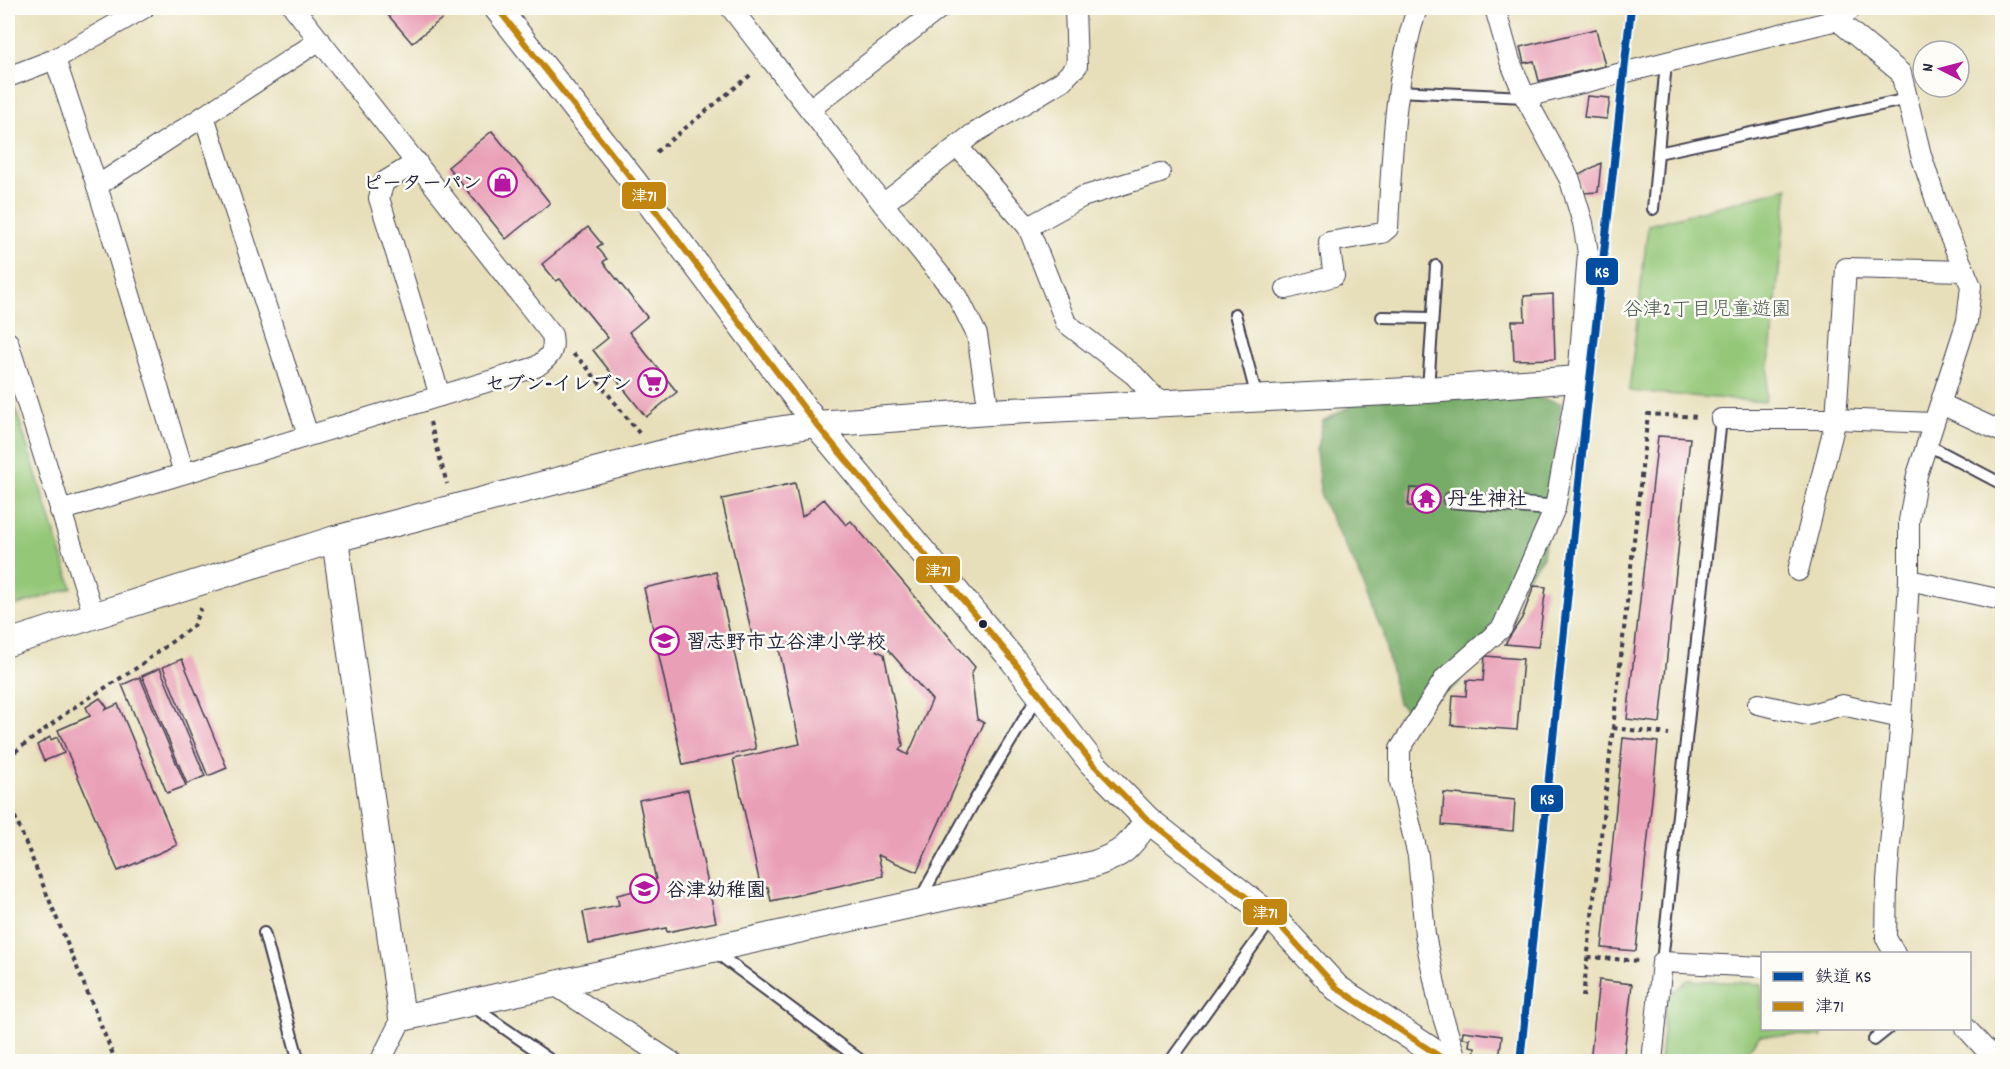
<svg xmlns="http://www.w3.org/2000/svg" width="2010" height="1069" font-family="Dekko,'Klee One',sans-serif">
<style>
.green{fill:#94c778;stroke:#5b745a;stroke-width:1.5}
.forest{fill:#77ac68;stroke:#4c6752;stroke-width:1.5}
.building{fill:#e9a0b7;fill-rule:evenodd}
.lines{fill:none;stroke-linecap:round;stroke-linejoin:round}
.service-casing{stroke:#403e4e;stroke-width:14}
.pedestrian-casing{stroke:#403e4e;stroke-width:18}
.minor-casing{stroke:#403e4e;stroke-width:22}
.tertiary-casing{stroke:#403e4e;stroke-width:28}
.path{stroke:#403e4e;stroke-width:4;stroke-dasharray:4.5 4.5;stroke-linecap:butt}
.service{stroke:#fff;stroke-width:10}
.pedestrian{stroke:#fff;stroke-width:15}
.minor{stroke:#fff;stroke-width:20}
.tertiary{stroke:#fff;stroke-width:26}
.bus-1-casing{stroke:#fdfcf7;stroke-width:10}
.bus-1{stroke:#c2850f;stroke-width:6}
.rail-1-casing{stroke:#fdfcf7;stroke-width:12}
.rail-1{stroke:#014ea0;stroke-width:8}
.bus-dot{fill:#22223b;stroke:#fdfcf7;stroke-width:2}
.labels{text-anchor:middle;stroke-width:5;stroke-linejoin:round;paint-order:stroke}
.poi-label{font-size:20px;font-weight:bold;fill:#22223b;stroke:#fdfcf7;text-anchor:start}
.park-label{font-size:20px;fill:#4a5c50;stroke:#fdfcf7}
.line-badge{stroke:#fdfcf7;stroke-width:2}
.badge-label{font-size:16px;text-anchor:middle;font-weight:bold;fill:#fff}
</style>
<rect width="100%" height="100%" fill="#fdfcf7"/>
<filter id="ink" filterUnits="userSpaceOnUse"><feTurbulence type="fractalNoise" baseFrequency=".0167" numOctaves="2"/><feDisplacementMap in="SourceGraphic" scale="12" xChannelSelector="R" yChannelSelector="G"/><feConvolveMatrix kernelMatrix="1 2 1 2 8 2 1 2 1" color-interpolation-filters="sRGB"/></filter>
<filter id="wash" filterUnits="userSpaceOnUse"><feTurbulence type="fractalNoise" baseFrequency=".008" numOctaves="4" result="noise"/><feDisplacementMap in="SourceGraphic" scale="24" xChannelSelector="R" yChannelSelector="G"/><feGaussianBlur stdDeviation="1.35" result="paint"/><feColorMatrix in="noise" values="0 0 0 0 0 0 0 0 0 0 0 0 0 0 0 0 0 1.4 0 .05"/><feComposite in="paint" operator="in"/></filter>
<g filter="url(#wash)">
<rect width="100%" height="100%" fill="#e7dfba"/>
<!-- green -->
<g class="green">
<path d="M1788,188L1765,402L1629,391L1648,225Z"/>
<path d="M8,385L72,588L8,608Z"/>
<path d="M1688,980L1762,984V1028L1822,1029V1037L1760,1035L1739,1061L1660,1062L1666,998Z"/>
</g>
<!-- forest -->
<path class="forest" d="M1518,394L1561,403L1543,557L1497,615L1458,684L1413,714L1398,703L1382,630L1356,567L1321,498L1316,451L1323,421L1360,401Z"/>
<g id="blocks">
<!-- building -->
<g class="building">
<path d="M382,8H455L412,43Z"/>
<path d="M1596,29L1605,66L1539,81L1534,61L1524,63L1520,47Z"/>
<path d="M1587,96L1610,98L1607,119L1584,117Z"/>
<path d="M492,131L550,203L506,239L448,167Z"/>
<path d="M1601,163L1598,192L1583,193L1577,176Z"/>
<path d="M588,227L602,244L597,247L607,259L603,262L647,317L629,332L677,392L646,417L593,350L608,338L560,279L556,281L542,264Z"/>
<path d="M1553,294L1555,359L1514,360L1512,321H1525L1524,296Z"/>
<path d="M1658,436L1690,438L1660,723L1627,719Z"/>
<path d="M795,483L802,517L824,499L846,525L851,521L975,667L971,674L977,719L984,723L917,872L878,855L883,876L771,901L768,887L761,889L733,759L800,744L776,635L753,640L722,499ZM876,636L932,700L908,755L899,750L903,745L884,654L877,651L871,641Z"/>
<path d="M1410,488L1434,489L1432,508L1408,506Z"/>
<path d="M716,572L756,749L683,765L644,588Z"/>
<path d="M1534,586L1546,587L1538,647L1505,644L1522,618Z"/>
<path d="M1485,656L1523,659L1517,730L1451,725L1453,695L1466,696L1467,680L1483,681Z"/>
<path d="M182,659L227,768L208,776L163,667Z"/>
<path d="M160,668L205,776L187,784L142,676Z"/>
<path d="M140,677L186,786L167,793L122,685Z"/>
<path d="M100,698L107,707L105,710L118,704L177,845L118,871L58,730L90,716L86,707Z"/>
<path d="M50,737L51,740L57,737L64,753L44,761L37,745Z"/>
<path d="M1623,738L1658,742L1636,951L1602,948Z"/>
<path d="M688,790L716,922L667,932L666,928L589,944L583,912L619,905L617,895L651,887L650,881L656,880L639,800Z"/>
<path d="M1444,793L1515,800L1513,831L1442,825Z"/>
<path d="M1599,980L1632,984L1623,1062H1590Z"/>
<path d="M1463,1031L1502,1036L1499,1058L1474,1055L1475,1047L1469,1046L1470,1039L1462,1038Z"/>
</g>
</g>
</g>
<g filter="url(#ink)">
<use href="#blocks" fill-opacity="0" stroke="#403e4e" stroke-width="1.5"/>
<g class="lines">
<defs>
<g id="service">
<path d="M1397,91L1525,97"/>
<path d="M1658,153L1908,99"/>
<path d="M1653,209L1666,62"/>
<path d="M1235,314L1257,398"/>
<path d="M1382,317L1432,318"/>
<path d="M1428,390L1436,266"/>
<path d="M1926,444L2002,484"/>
<path d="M919,901L975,800L1038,696"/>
<path d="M264,933L299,1062"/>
<path d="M714,951L863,1062"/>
<path d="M1662,962L1721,419"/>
<path d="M471,1005L553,1062"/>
<path d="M1874,1040L1889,1028"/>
<path d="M1174,1056L1273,918"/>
</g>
<path id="pedestrian" d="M1451,500L1555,508"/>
<g id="minor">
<path d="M731,8L883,204L958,297L977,335L989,412"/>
<path d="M1832,8L1837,20L1901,73L1921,155L1941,216L1971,286L1967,321L1917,475L1909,521V580L1901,718L1887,880L1886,938L1895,954"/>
<path d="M55,59L97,186L184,473"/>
<path d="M8,77L55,59L144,8"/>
<path d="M1525,97L1837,20L1852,8"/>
<path d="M810,109L940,8"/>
<path d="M204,116L308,435"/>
<path d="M958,147L1028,227L1066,323L1134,375L1161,404"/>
<path d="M417,162L384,182L379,198L440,396"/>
<path d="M97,186L320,40"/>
<path d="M883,204L973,134L1062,81L1077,66L1075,8"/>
<path d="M1028,227L1082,197L1160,173"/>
<path d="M1286,289L1334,276L1329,242L1382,233L1388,228C1392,152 1394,80 1417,8"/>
<path d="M8,342L94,616"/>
<path d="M1941,404L2002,432"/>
<path d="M1721,419H1836L1932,423"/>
<path d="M60,511L536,367C550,357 555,352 552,335L294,8"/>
<path d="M1798,571L1836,419L1846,268L1965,271"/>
<path d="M1909,580L2002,600"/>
<path d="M1758,704L1808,715L1842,705L1901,718"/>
<path d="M553,984L672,1062"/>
<path d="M1966,1028L1997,1062"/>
<path d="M380,1062L402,1018"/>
<path d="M1457,1062L1439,1004L1425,935L1418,856L1400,782V749L1445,678L1502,628L1555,508L1578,379L1588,253L1583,223L1570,180L1525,97L1510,61L1495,8"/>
<path d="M1652,1062L1662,962L1762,967"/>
</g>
<g id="tertiary">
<path d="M497,8L634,182L816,424L1013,660L1092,763L1148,820L1273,918L1337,988L1449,1062"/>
<path d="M335,539L402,1018L1094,864C1126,853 1129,846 1148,820"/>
<path d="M8,643L335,539L663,453L745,435L816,424L989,412L1428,390L1578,379"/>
</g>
</defs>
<!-- service casing -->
<use href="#service" class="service-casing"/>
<!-- pedestrian casing -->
<use href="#pedestrian" class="pedestrian-casing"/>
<!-- minor casing -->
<use href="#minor" class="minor-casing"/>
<!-- tertiary casing -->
<use href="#tertiary" class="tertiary-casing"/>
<!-- path -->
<g class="path">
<path d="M656,152L753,73"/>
<path d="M573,354L585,365L639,433"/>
<path d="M430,422L447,484"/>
<path d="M1613,728L1669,734"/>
<path d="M8,757L73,708L135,669L193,626L201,608"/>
<path d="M8,800L116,1062"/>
<path d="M1588,957L1640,961"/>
<path d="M1583,997L1648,414L1699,417"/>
</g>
<!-- service -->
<use href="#service" class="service"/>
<!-- pedestrian -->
<use href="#pedestrian" class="pedestrian"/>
<!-- minor -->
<use href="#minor" class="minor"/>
<!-- tertiary -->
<use href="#tertiary" class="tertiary"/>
<defs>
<path id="bus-1" d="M497,8L634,182L816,424L1013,660L1092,763L1148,820L1273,918L1337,988L1448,1062"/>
</defs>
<!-- bus-1 casing -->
<use href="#bus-1" class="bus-1-casing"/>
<!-- bus-1 -->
<use href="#bus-1" class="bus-1"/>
<defs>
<path id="rail-1" d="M1520,1062L1584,434L1631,8"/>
</defs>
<!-- rail-1 casing -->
<use href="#rail-1" class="rail-1-casing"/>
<!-- rail-1 -->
<use href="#rail-1" class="rail-1"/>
</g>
</g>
<!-- icons -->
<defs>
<symbol id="shop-ring" viewBox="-11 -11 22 22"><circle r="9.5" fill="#fdfcf7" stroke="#b5179e" stroke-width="1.5"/><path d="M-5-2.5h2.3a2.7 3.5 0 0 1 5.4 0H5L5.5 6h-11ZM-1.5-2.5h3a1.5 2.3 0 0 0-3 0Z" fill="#b5179e"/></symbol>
<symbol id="supermarket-ring" viewBox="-11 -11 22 22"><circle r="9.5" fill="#fdfcf7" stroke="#b5179e" stroke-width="1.5"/><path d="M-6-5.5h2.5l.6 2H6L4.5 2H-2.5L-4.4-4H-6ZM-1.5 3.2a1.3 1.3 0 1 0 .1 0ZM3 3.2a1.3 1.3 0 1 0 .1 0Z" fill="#b5179e"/></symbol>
<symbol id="temple-ring" viewBox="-11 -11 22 22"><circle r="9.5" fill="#fdfcf7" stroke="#b5179e" stroke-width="1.5"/><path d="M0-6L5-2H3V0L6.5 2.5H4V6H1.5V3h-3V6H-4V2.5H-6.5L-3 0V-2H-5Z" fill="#b5179e"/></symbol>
<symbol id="school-ring" viewBox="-11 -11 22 22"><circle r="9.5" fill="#fdfcf7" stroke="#b5179e" stroke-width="1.5"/><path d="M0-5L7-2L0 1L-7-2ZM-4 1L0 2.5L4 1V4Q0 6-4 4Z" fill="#b5179e"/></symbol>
</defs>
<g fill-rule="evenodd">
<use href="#shop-ring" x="486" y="166" width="33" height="33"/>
<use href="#supermarket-ring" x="636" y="366" width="33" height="33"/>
<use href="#temple-ring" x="1410" y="482" width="33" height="33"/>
<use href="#school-ring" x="648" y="624" width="33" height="33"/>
<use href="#school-ring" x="628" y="872" width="33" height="33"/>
</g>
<!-- markers -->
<circle class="bus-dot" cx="983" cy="624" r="5"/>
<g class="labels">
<!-- poi labels -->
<g class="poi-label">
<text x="482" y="189" text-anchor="end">ピーターパン</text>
<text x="632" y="390" text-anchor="end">セブン-イレブン</text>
<text x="1447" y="505">丹生神社</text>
<text x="686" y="648">習志野市立谷津小学校</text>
<text x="666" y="896">谷津幼稚園</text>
</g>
<!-- park labels -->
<g class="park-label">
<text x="1707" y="315">谷津2丁目児童遊園</text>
</g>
</g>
<g class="line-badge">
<rect x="621" y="181" width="46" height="29" rx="6" fill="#c2850f"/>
<rect x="1585" y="257" width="34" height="29" rx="6" fill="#014ea0"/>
<rect x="915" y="555" width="46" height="29" rx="6" fill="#c2850f"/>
<rect x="1530" y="784" width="34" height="29" rx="6" fill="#014ea0"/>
<rect x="1242" y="898" width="46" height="28" rx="6" fill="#c2850f"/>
</g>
<g class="badge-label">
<text x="644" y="201">津71</text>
<text x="1602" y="277">KS</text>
<text x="938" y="576">津71</text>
<text x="1547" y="804">KS</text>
<text x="1265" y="918">津71</text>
</g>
<!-- margin -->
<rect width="2010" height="1069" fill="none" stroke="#fdfcf7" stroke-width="30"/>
<!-- legend -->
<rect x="1761" y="952" width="210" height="78" fill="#fdfcf7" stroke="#a5a5ac" stroke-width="1.5"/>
<rect x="1773" y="972" width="30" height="9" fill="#014ea0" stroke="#a5a5ac" stroke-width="1.5"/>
<text x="1815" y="982" font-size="18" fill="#22223b">鉄道 KS</text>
<rect x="1773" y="1002" width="30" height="9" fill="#c2850f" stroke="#a5a5ac" stroke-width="1.5"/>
<text x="1815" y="1012" font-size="18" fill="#22223b">津71</text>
<!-- north arrow -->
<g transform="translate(1941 69) rotate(276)"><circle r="28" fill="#fdfcf7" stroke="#a5a5ac" stroke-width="1.5"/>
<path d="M0-4.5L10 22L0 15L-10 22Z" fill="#b5179e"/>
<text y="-9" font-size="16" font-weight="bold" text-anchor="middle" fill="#22223b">N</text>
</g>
</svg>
